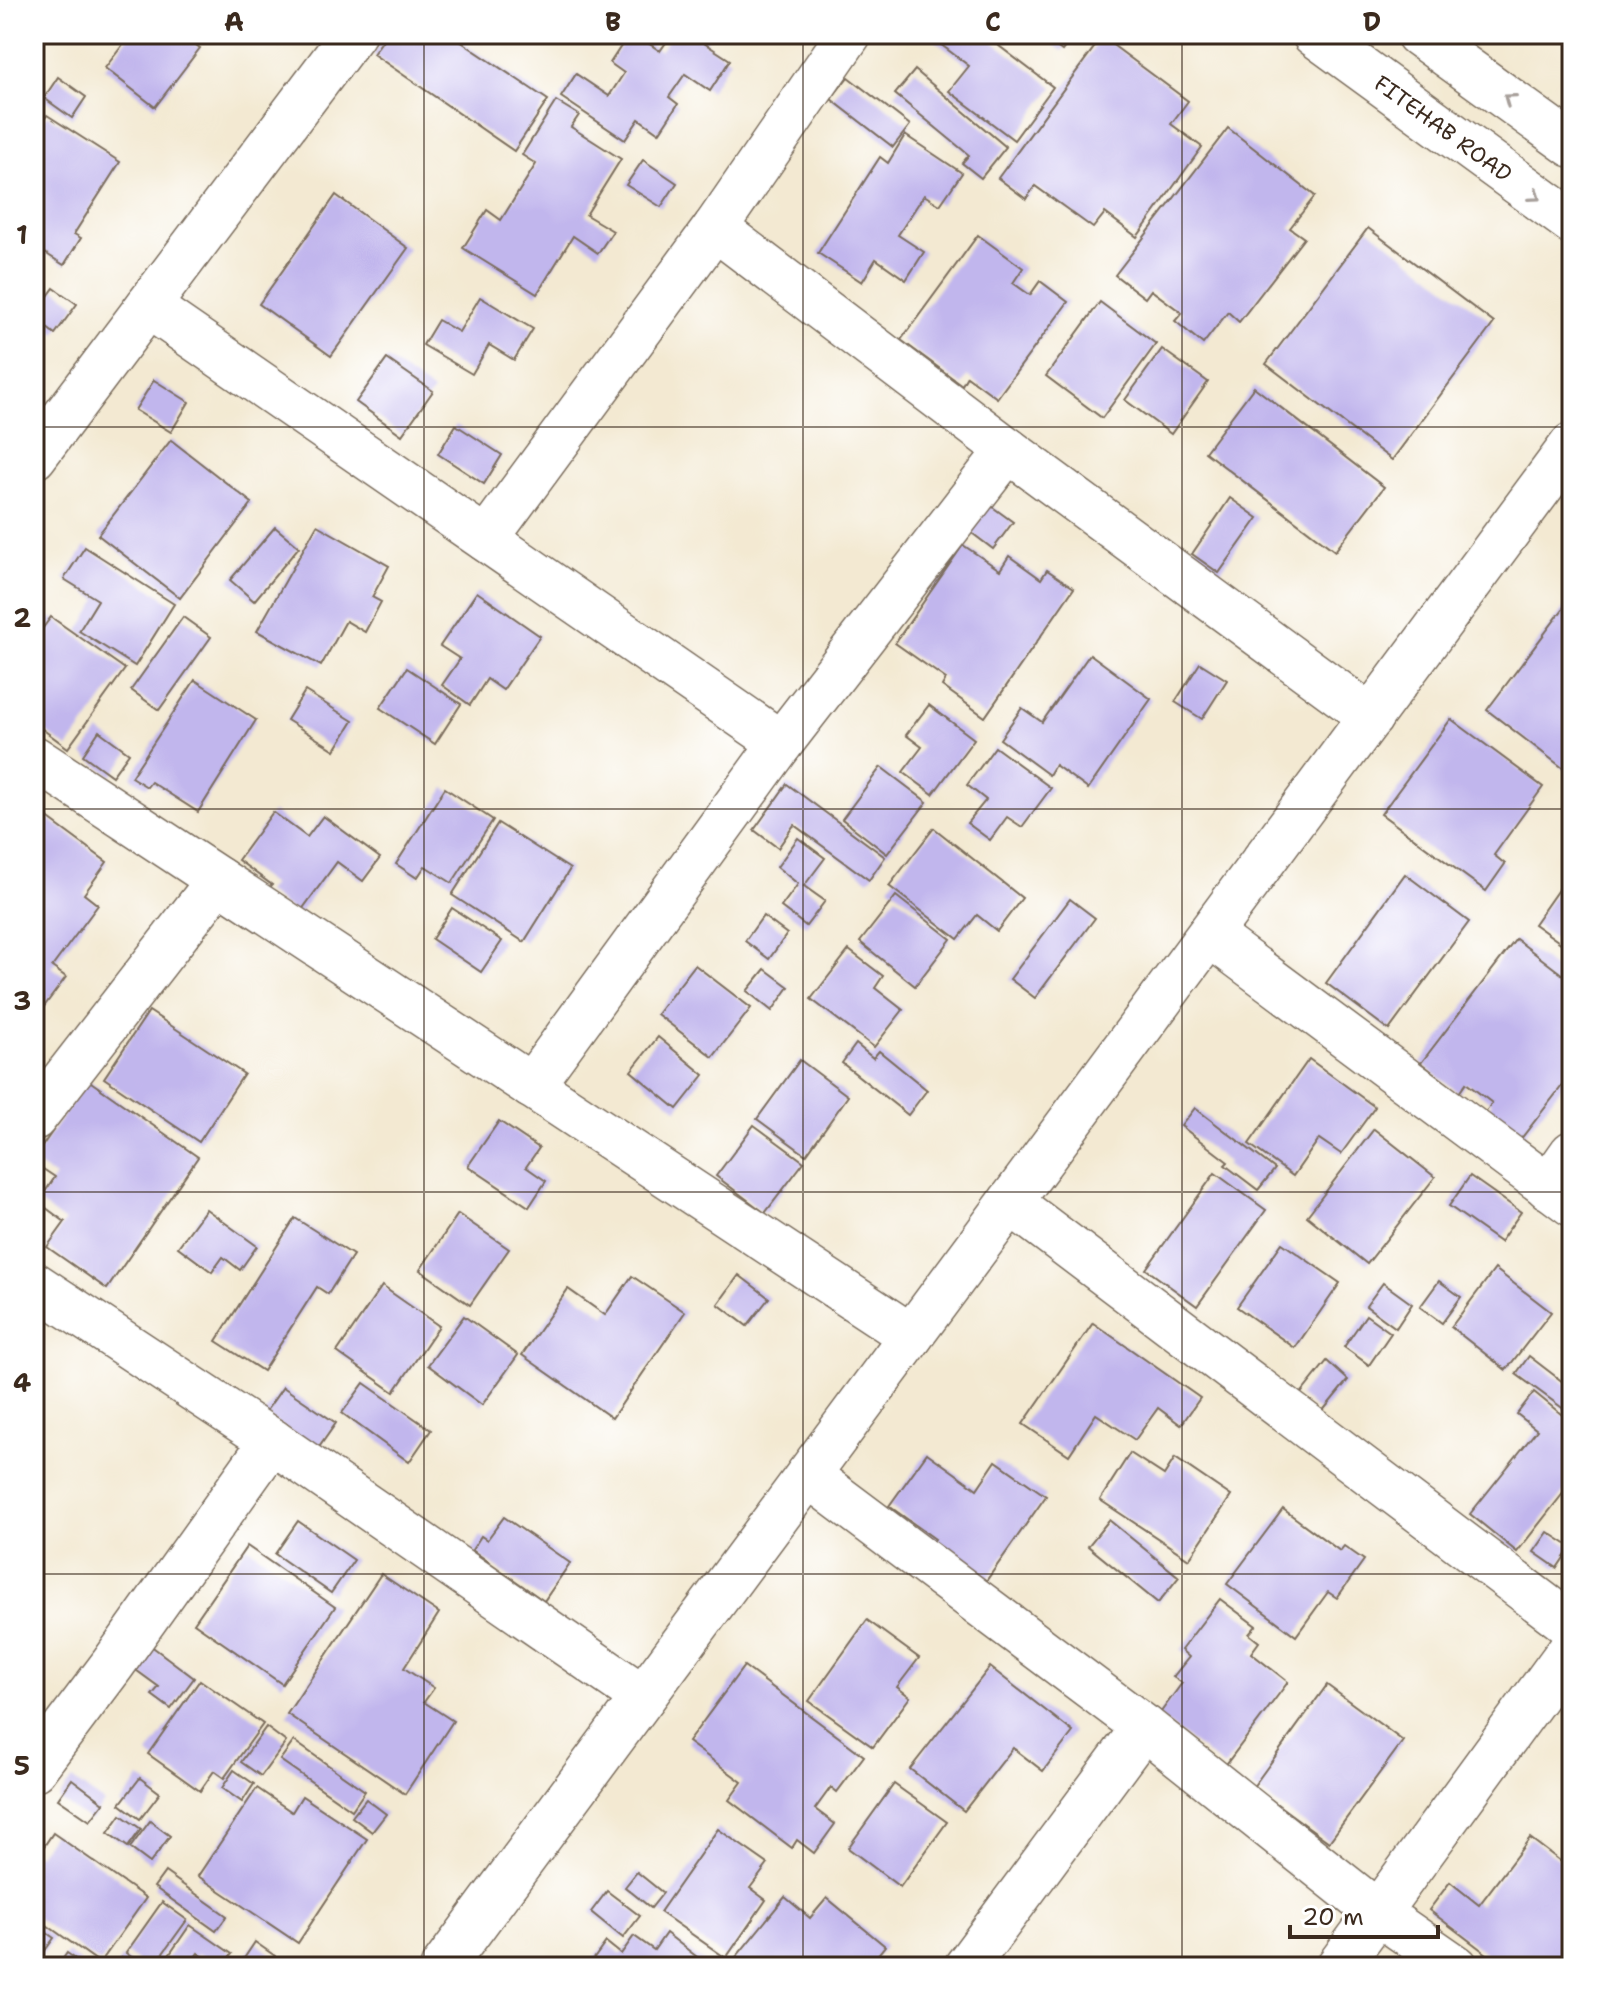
<svg xmlns="http://www.w3.org/2000/svg" width="1606" height="2001" font-family="'Shantell Sans',sans-serif">
<style>
.building{fill:#c1b6ed}
.lines{fill:none;stroke-linecap:round;stroke-linejoin:round}
.minor-casing{stroke:#7b6d5d;stroke-width:47}
.major-casing{stroke:#7b6d5d;stroke-width:47}
.minor{stroke:#fff;stroke-width:44}
.major{stroke:#fff;stroke-width:44}
.oneway{stroke:#a79f9a}
.grid{fill:none;stroke:#3b2a1e;stroke-width:2;stroke-opacity:0.55}
.labels{text-anchor:middle;stroke-width:7;stroke-linejoin:round;paint-order:stroke}
.street-label{font-size:22px;fill:#3b2a1e;stroke:#fff}
.neatline{fill:none;stroke:#3b2a1e;stroke-width:3}
.grid-label{font-size:26px;text-anchor:middle;font-weight:bold;fill:#3b2a1e}
</style>
<rect width="100%" height="100%" fill="#fff"/>
<filter id="ink" filterUnits="userSpaceOnUse"><feTurbulence type="fractalNoise" baseFrequency=".0125" numOctaves="2"/><feDisplacementMap in="SourceGraphic" scale="16" xChannelSelector="R" yChannelSelector="G"/><feConvolveMatrix kernelMatrix="1 2 1 2 8 2 1 2 1" color-interpolation-filters="sRGB"/></filter>
<filter id="wash" filterUnits="userSpaceOnUse"><feTurbulence type="fractalNoise" baseFrequency=".006" numOctaves="4" result="noise"/><feDisplacementMap in="SourceGraphic" scale="32" xChannelSelector="R" yChannelSelector="G"/><feGaussianBlur stdDeviation="1.8" result="paint"/><feColorMatrix in="noise" values="0 0 0 0 0 0 0 0 0 0 0 0 0 0 0 0 0 1.4 0 .05"/><feComposite in="paint" operator="in"/></filter>
<g filter="url(#wash)">
<rect width="100%" height="100%" fill="#f3e9d2"/>
<g id="blocks">
<!-- building -->
<g class="building">
<path d="M131,34H181L200,48L155,107L105,68Z"/>
<path d="M387,34H465L460,41L548,100L514,151L373,54Z"/>
<path d="M629,34H635L660,51L672,34H711L704,43L730,60L710,91L685,74L669,97L678,104L659,133L639,119L625,140L561,97L576,74L609,96L624,73L610,63Z"/>
<path d="M927,34H994L990,39L1053,87L1014,140L949,91L969,66Z"/>
<path d="M1040,34H1075L1062,51Z"/>
<path d="M1102,37L1188,101L1171,124L1202,147L1137,237L1105,213L1093,228L1035,186L1026,199L998,178Z"/>
<path d="M915,70L1006,147L981,178L962,163L969,155L895,94Z"/>
<path d="M58,77L86,97L72,118L44,98Z"/>
<path d="M848,77L910,125L893,147L831,99Z"/>
<path d="M556,101L579,115L571,127L621,159L586,215L613,231L598,253L573,236L537,294L463,248L487,210L501,220L536,164L522,155Z"/>
<path d="M47,115L120,162L74,234L81,238L64,265L34,246V135Z"/>
<path d="M1228,128L1315,196L1290,228L1304,238L1239,322L1228,312L1203,344L1175,321L1182,313L1151,290L1145,298L1115,275Z"/>
<path d="M905,135L962,173L940,205L924,195L898,235L924,252L906,280L876,259L862,282L818,253L880,157L888,163Z"/>
<path d="M643,160L677,183L661,207L626,185Z"/>
<path d="M336,195L408,248L331,356L259,304Z"/>
<path d="M1368,228L1494,323L1392,460L1266,364Z"/>
<path d="M978,235L1023,268L1013,283L1030,295L1040,281L1068,302L997,398L967,376L962,385L901,340Z"/>
<path d="M54,288L77,304L55,334L34,318V315Z"/>
<path d="M480,297L533,329L514,360L489,345L472,374L423,345L438,320L459,332Z"/>
<path d="M1100,302L1156,344L1102,418L1046,376Z"/>
<path d="M1162,349L1208,382L1171,434L1125,400Z"/>
<path d="M387,359L433,391L402,435L356,402Z"/>
<path d="M154,380L189,402L171,432L135,410Z"/>
<path d="M1254,387L1384,487L1335,551L1205,452Z"/>
<path d="M456,425L502,455L484,484L438,454Z"/>
<path d="M171,440L252,503L180,598L98,535Z"/>
<path d="M1230,498L1258,518L1219,573L1192,554Z"/>
<path d="M987,503L1013,522L993,549L968,530Z"/>
<path d="M317,525L389,566L372,597L381,602L365,632L346,621L321,666L257,631Z"/>
<path d="M275,527L299,547L254,601L230,580Z"/>
<path d="M963,545L1000,570L1009,556L1041,579L1047,570L1074,588L985,717L942,686L946,679L895,643Z"/>
<path d="M85,547L174,604L135,666L79,631L98,600L64,579Z"/>
<path d="M477,592L540,636L503,690L487,679L470,705L442,685L460,659L440,646Z"/>
<path d="M1572,597V775L1487,710Z"/>
<path d="M51,617L125,669L68,748L34,723V640Z"/>
<path d="M183,617L211,637L159,710L131,690Z"/>
<path d="M1090,654L1151,699L1088,789L1055,765L1049,775L1000,739L1022,708L1042,722Z"/>
<path d="M1200,663L1227,680L1202,719L1175,702Z"/>
<path d="M407,668L461,704L435,744L380,708Z"/>
<path d="M195,680L256,720L198,812L151,782L147,787L131,777Z"/>
<path d="M305,691L353,721L335,750L287,720Z"/>
<path d="M929,705L974,739L933,794L903,772L922,747L906,735Z"/>
<path d="M1451,719L1543,787L1494,855L1505,864L1486,891L1381,814Z"/>
<path d="M99,731L129,753L112,776L83,755Z"/>
<path d="M995,747L1051,788L1022,827L1007,817L990,840L967,823L986,800L967,785Z"/>
<path d="M881,767L927,802L887,854L842,819Z"/>
<path d="M787,784L885,857L869,880L794,825L778,848L754,830Z"/>
<path d="M445,788L493,820L452,883L425,866L417,878L396,864Z"/>
<path d="M273,812L307,837L323,816L380,858L363,881L337,862L298,915L266,892L272,885L238,860Z"/>
<path d="M42,814L107,862L84,894L98,905L52,967L66,977L34,1020V824Z"/>
<path d="M498,823L570,869L524,942L452,895Z"/>
<path d="M934,828L1022,898L997,931L977,915L958,939L889,886Z"/>
<path d="M798,838L825,858L804,886L825,901L806,926L781,907L798,884L777,867Z"/>
<path d="M1572,857V951L1534,924L1571,871L1565,867Z"/>
<path d="M1405,874L1469,922L1389,1030L1326,983Z"/>
<path d="M896,896L951,939L915,986L860,942Z"/>
<path d="M1070,899L1095,918L1035,998L1010,979Z"/>
<path d="M452,908L502,941L481,972L432,939Z"/>
<path d="M763,916L787,934L769,959L745,941Z"/>
<path d="M1516,939L1572,982V1073L1520,1140L1485,1113L1492,1103L1466,1083L1459,1093L1421,1063Z"/>
<path d="M849,950L883,976L875,988L903,1010L874,1047L811,999Z"/>
<path d="M695,965L751,1008L713,1057L657,1014Z"/>
<path d="M765,969L789,987L772,1011L747,991Z"/>
<path d="M149,1011L244,1074L199,1142L104,1078Z"/>
<path d="M658,1037L704,1075L677,1109L631,1071Z"/>
<path d="M856,1044L873,1058L879,1051L927,1090L908,1115L842,1063Z"/>
<path d="M1309,1059L1375,1107L1341,1154L1319,1139L1293,1176L1249,1144Z"/>
<path d="M800,1060L848,1096L806,1155L757,1119Z"/>
<path d="M88,1080L198,1157L107,1289L47,1247L65,1222L38,1202L55,1177L34,1163V1158Z"/>
<path d="M1195,1108L1275,1169L1258,1190L1225,1165L1228,1162L1181,1126Z"/>
<path d="M499,1121L539,1148L526,1167L546,1181L529,1207L468,1166Z"/>
<path d="M754,1125L804,1162L765,1213L716,1176Z"/>
<path d="M1374,1129L1435,1177L1367,1264L1307,1216Z"/>
<path d="M1215,1173L1266,1210L1197,1306L1146,1269Z"/>
<path d="M1470,1176L1521,1212L1500,1242L1449,1206Z"/>
<path d="M206,1209L257,1246L240,1270L223,1257L212,1272L178,1247Z"/>
<path d="M458,1214L509,1249L470,1305L420,1270Z"/>
<path d="M295,1218L353,1255L328,1294L317,1287L263,1371L216,1341Z"/>
<path d="M1282,1243L1340,1283L1295,1348L1237,1307Z"/>
<path d="M1495,1269L1551,1312L1506,1370L1451,1327Z"/>
<path d="M739,1275L769,1298L747,1326L718,1304Z"/>
<path d="M632,1276L685,1312L612,1418L522,1355L568,1289L605,1315Z"/>
<path d="M1439,1281L1461,1297L1442,1323L1420,1307Z"/>
<path d="M1383,1283L1412,1304L1396,1328L1366,1306Z"/>
<path d="M382,1286L439,1326L394,1392L337,1352Z"/>
<path d="M1366,1315L1391,1333L1369,1365L1344,1347Z"/>
<path d="M464,1316L518,1355L482,1405L428,1365Z"/>
<path d="M1093,1323L1200,1398L1181,1425L1158,1408L1135,1440L1096,1414L1069,1455L1023,1424Z"/>
<path d="M1529,1356L1572,1389V1415L1516,1374Z"/>
<path d="M1327,1361L1348,1380L1321,1413L1299,1396Z"/>
<path d="M364,1383L431,1430L409,1462L342,1413Z"/>
<path d="M283,1387L336,1423L317,1450L264,1414Z"/>
<path d="M1534,1392L1572,1423V1482L1517,1552L1470,1514L1537,1430L1517,1414Z"/>
<path d="M927,1453L977,1489L996,1461L1046,1496L984,1584L931,1545L935,1539L889,1506Z"/>
<path d="M1130,1453L1164,1475L1175,1458L1231,1496L1189,1559L1100,1500Z"/>
<path d="M1283,1509L1340,1551L1344,1546L1364,1560L1337,1598L1328,1592L1296,1636L1227,1584Z"/>
<path d="M504,1517L570,1563L544,1601L472,1550L481,1536L487,1540Z"/>
<path d="M1109,1520L1179,1577L1158,1603L1088,1546Z"/>
<path d="M298,1521L354,1560L331,1593L275,1554Z"/>
<path d="M1548,1532L1571,1547L1557,1568L1534,1552Z"/>
<path d="M247,1546L335,1607L282,1684L194,1623Z"/>
<path d="M381,1574L439,1613L404,1668L434,1688L424,1702L453,1721L405,1794L287,1714Z"/>
<path d="M1220,1599L1256,1626L1249,1634L1259,1642L1251,1653L1288,1682L1224,1767L1158,1716L1182,1683L1173,1677L1189,1657L1181,1650Z"/>
<path d="M867,1620L919,1658L897,1687L910,1697L873,1747L809,1701Z"/>
<path d="M146,1642L194,1678L171,1709L152,1695L159,1687L129,1665Z"/>
<path d="M744,1666L864,1756L837,1792L831,1787L815,1809L835,1824L814,1853L797,1840L792,1848L729,1800L742,1782L688,1742Z"/>
<path d="M990,1667L1073,1732L1043,1771L1013,1748L964,1811L910,1769Z"/>
<path d="M200,1680L263,1724L224,1778L214,1771L200,1791L148,1754Z"/>
<path d="M1327,1685L1403,1741L1329,1842L1253,1787Z"/>
<path d="M266,1727L286,1742L261,1776L241,1762Z"/>
<path d="M294,1741L365,1791L352,1810L280,1760Z"/>
<path d="M234,1770L254,1784L242,1802L222,1788Z"/>
<path d="M140,1778L160,1793L140,1819L120,1804Z"/>
<path d="M72,1779L104,1803L90,1821L58,1799Z"/>
<path d="M894,1784L947,1822L900,1887L848,1848Z"/>
<path d="M257,1788L292,1812L302,1796L367,1839L298,1943L198,1876Z"/>
<path d="M366,1799L386,1814L372,1832L352,1817Z"/>
<path d="M121,1815L141,1829L128,1847L108,1833Z"/>
<path d="M150,1821L170,1836L150,1863L130,1848Z"/>
<path d="M718,1829L768,1864L750,1888L766,1900L726,1958L660,1912Z"/>
<path d="M53,1833L146,1898L100,1963L34,1916V1852L38,1855Z"/>
<path d="M1530,1838L1572,1870V1964L1570,1967H1504L1429,1910L1450,1882L1479,1905Z"/>
<path d="M165,1872L227,1916L216,1931L154,1887Z"/>
<path d="M637,1872L663,1893L651,1908L625,1887Z"/>
<path d="M607,1891L640,1916L623,1938L591,1912Z"/>
<path d="M785,1897L810,1918L827,1898L885,1946L868,1967H738L732,1962Z"/>
<path d="M162,1902L187,1920L153,1967H145L126,1953Z"/>
<path d="M34,1924L54,1938L41,1956L34,1951Z"/>
<path d="M190,1925L232,1954L222,1967H218L198,1953L188,1967H161Z"/>
<path d="M666,1933L710,1967H588L606,1942L621,1954L634,1936L654,1950Z"/>
<path d="M255,1942L275,1956L267,1967H252L243,1960Z"/>
<path d="M67,1953L87,1967H57Z"/>
<path d="M122,1958L135,1967H116Z"/>
</g>
</g>
</g>
<g filter="url(#ink)">
<use href="#blocks" fill-opacity="0" stroke="#7b6d5d" stroke-width="2"/>
<g class="lines">
<defs>
<g id="minor">
<path d="M715,228L1008,450L1371,717"/>
<path d="M148,306L781,743"/>
<path d="M34,457L353,34"/>
<path d="M486,539L715,228L849,34"/>
<path d="M34,758L911,1336"/>
<path d="M1210,935L1572,1204"/>
<path d="M531,1086L781,743L1008,450"/>
<path d="M34,1118L219,880"/>
<path d="M1548,1187L1572,1153"/>
<path d="M1010,1202L1572,1626"/>
<path d="M34,1284L272,1441L643,1697"/>
<path d="M808,1475L1144,1727L1378,1913L1456,1967"/>
<path d="M34,1769L113,1664L272,1441"/>
<path d="M443,1967L1572,445"/>
<path d="M966,1967L1144,1727"/>
<path d="M1338,1967L1572,1647"/>
</g>
<g id="major">
<path id="s1" d="M1314,34L1572,222"/>
<path d="M1418,34L1572,145"/>
</g>
</defs>
<!-- minor casing -->
<use href="#minor" class="minor-casing"/>
<!-- major casing -->
<use href="#major" class="major-casing"/>
<!-- minor -->
<use href="#minor" class="minor"/>
<!-- major -->
<use href="#major" class="major"/>
</g>
<!-- one-way arrows -->
<defs><path id="oneway-chevron" d="M-2-3.5L2.5 0L-2 3.5" fill="none" stroke-width="1.6" stroke-linecap="round" stroke-linejoin="round" transform="scale(2)"/></defs>
<g class="oneway">
<use href="#oneway-chevron" transform="translate(1509 99) rotate(-144)"/>
<use href="#oneway-chevron" transform="translate(1535 196) rotate(36)"/>
</g>
</g>
<!-- grid -->
<path class="grid" d="M424,34V1967M803,34V1967M1182,34V1967M34,427H1572M34,809H1572M34,1192H1572M34,1574H1572"/>
<g class="labels">
<!-- street labels -->
<g class="street-label">
<text dy="8" stroke="none"><textPath href="#s1" startOffset="160">FITEHAB ROAD</textPath></text>
</g>
</g>
<!-- margin -->
<rect width="1606" height="2001" fill="none" stroke="#fff" stroke-width="88"/>
<!-- scale -->
<path d="M1290 1925v12h148v-12" fill="none" stroke="#3b2a1e" stroke-width="4"/>
<text x="1302" y="1925" font-size="24" fill="#3b2a1e" stroke="#ffffff" stroke-width="6" paint-order="stroke">20 m</text>
<rect x="44" y="44" width="1518" height="1913" class="neatline"/>
<g class="grid-label">
<text x="234" y="31">A</text>
<text x="613" y="31">B</text>
<text x="993" y="31">C</text>
<text x="1372" y="31">D</text>
<text x="22" y="244">1</text>
<text x="22" y="627">2</text>
<text x="22" y="1010">3</text>
<text x="22" y="1392">4</text>
<text x="22" y="1775">5</text>
</g>
</svg>
